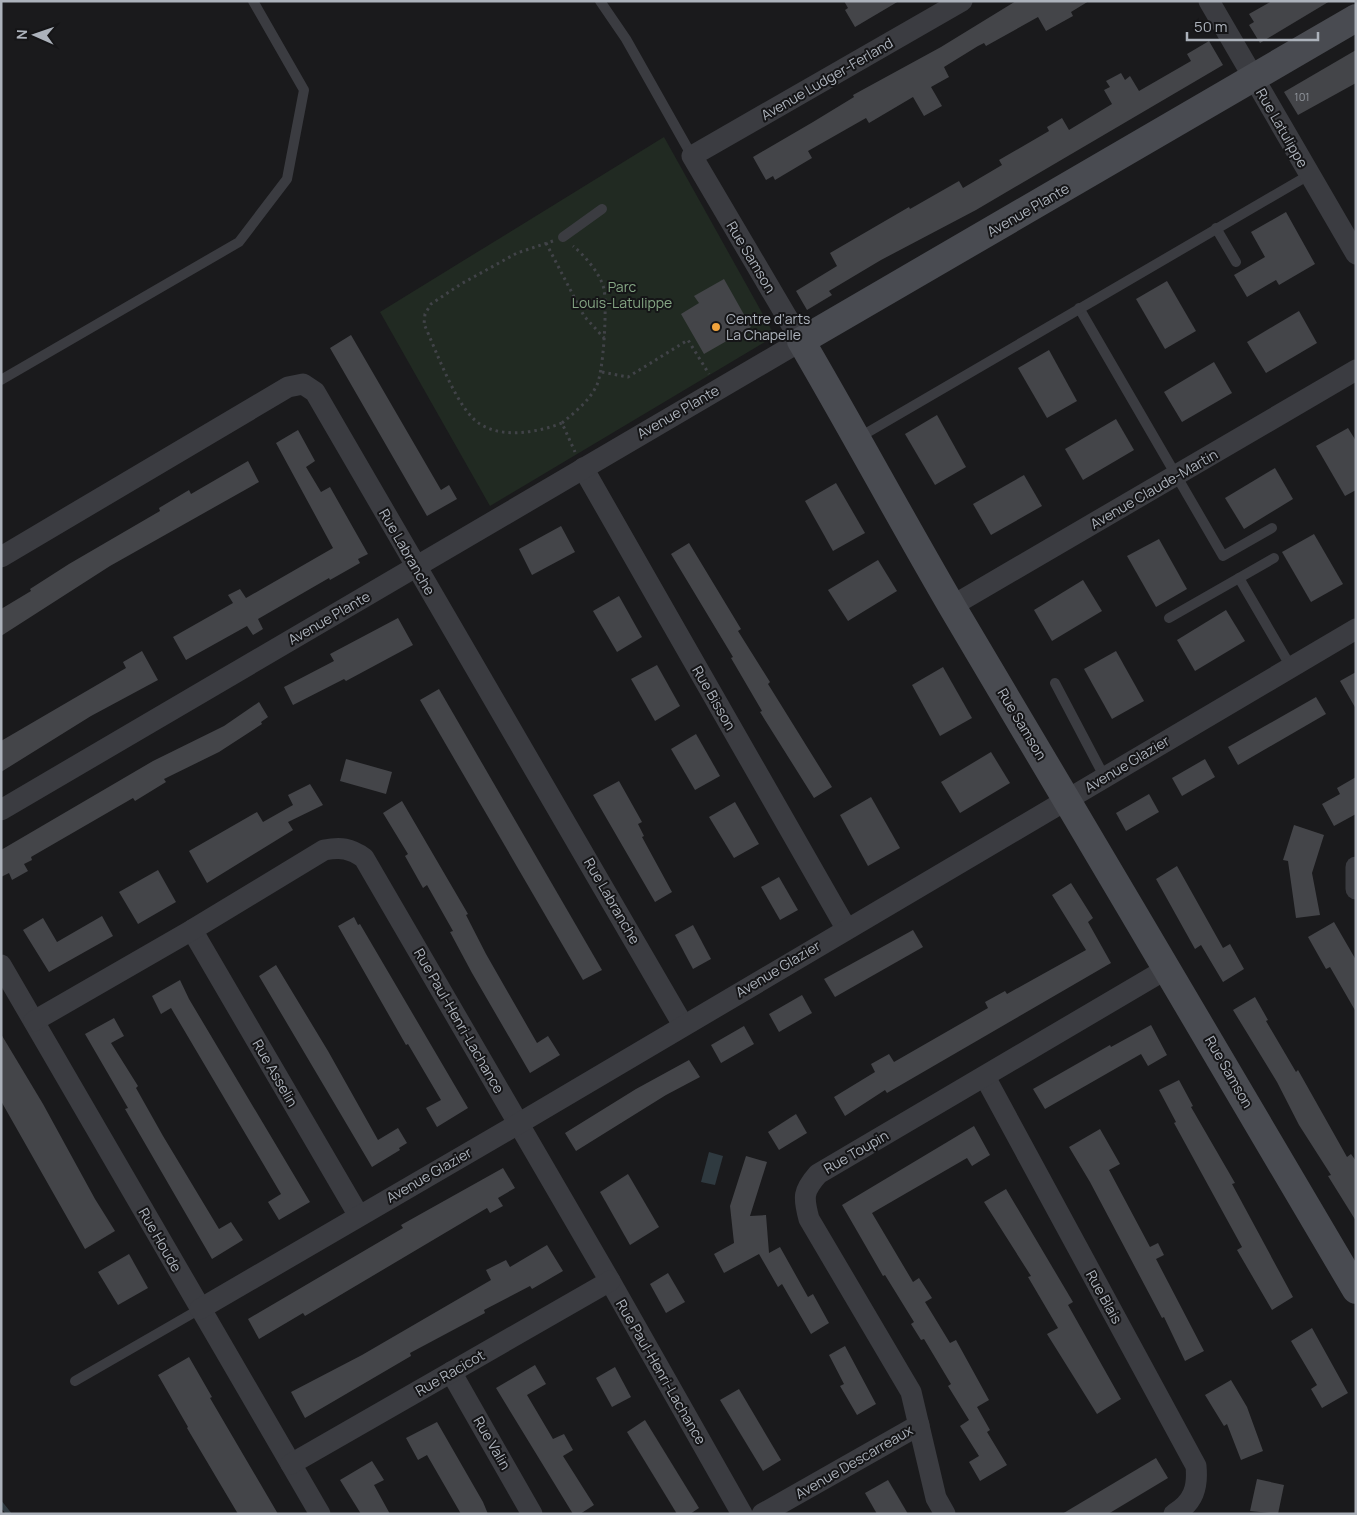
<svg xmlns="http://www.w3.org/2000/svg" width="1357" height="1515" font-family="Manrope,sans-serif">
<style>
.green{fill:#212a22}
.water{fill:#2f3a40}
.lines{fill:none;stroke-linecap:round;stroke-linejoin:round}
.stream{stroke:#2f3a40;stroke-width:5}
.building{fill:#444549}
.path{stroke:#414348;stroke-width:3;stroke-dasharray:2.5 4;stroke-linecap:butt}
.lane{stroke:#3b3c41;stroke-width:10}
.street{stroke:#3b3c41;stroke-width:21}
.secondary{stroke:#494b51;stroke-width:28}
.poi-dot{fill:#f1a33c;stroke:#151517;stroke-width:2}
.labels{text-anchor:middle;stroke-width:4;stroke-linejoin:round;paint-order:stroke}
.number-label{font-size:11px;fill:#92979e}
.street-label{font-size:14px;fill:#acb2bb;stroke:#151517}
.park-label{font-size:14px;fill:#85a684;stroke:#151517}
.poi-label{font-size:14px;fill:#acb2bb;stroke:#151517;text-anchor:start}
</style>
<rect width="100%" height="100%" fill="#1a1a1c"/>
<!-- green -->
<path class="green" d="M664,137L775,336L490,506L380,312Z"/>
<!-- water -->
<path class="water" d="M709,1152L723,1156L715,1185L701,1182Z"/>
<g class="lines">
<!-- stream -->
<path class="stream" d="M1,1504L9,1514"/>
</g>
<!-- building -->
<g class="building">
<path d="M844,1H899L855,27L845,10L848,8Z"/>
<path d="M1016,1H1089L1071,12L1073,16L1046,31L1038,17L986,46L984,43L978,46L944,67L949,77L931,87L942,106L924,116L913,97L869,123L866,118L808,151L812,158L775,180L773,176L766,180L753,157L813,122L854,97L853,95L941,47Z"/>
<path d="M1272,1H1330L1260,43L1249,25L1254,22L1249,14Z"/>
<path d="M1209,41L1223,65L976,210L881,260L829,291L832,295L807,310L796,291L837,266L830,253L909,207L910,209L959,181L963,188L1002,165L999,160L1049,131L1047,127L1062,118L1069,130L1112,104L1104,90L1110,87L1106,81L1121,73L1125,80L1130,76L1139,91L1191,61L1187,54Z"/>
<path d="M1356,50V83L1298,115L1284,92Z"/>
<path d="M1286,212L1315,264L1279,285L1276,280L1247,297L1234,275L1265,257L1251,232Z"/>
<path d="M724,279L751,327L704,354L681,314L699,303L694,296Z"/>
<path d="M1167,281L1196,331L1165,349L1136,299Z"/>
<path d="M1299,311L1317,343L1266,373L1247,342Z"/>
<path d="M351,335L441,490L449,485L457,499L427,516L330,348Z"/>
<path d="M1049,350L1077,401L1047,418L1018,368Z"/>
<path d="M1214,362L1232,393L1182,422L1164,392Z"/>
<path d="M937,415L966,467L935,485L905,434Z"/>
<path d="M1116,419L1134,450L1083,480L1065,449Z"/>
<path d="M1348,428L1356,441V490L1345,496L1316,446Z"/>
<path d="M298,430L315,461L306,467L321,492L330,487L368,554L358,559L360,563L330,580L329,578L258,619L263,629L253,635L247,626L186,660L173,637L233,603L228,595L240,589L246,598L333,548L276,443Z"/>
<path d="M248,461L259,482L110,566L1,636V609L31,591L30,589L69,564L160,511L159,508L189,490L191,494Z"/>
<path d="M1275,468L1293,499L1244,529L1225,498Z"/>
<path d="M1024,475L1042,506L991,535L973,504Z"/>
<path d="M836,483L865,533L833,551L805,501Z"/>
<path d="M561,526L575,552L532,575L519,549Z"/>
<path d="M1314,534L1343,584L1311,602L1282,552Z"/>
<path d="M1159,539L1187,589L1156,607L1127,556Z"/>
<path d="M689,543L741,629L738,631L770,682L768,684L832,787L814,798L760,712L762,711L731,658L733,657L671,554Z"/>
<path d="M878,560L897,591L848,621L828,590Z"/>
<path d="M1083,580L1102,611L1052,641L1034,610Z"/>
<path d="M619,596L642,637L617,652L593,611Z"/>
<path d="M1226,610L1245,641L1195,671L1177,640Z"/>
<path d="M398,618L413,645L346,681L344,679L293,705L284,687L334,661L330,654Z"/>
<path d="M142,651L158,680L91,716L1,772V741L126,668L123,662Z"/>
<path d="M1116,651L1144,701L1112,719L1084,669Z"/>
<path d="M657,665L680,706L655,721L631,679Z"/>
<path d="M943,667L972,718L940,736L912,685Z"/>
<path d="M1356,672V709L1340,681Z"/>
<path d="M439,689L602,970L583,980L420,700Z"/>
<path d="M1316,697L1326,714L1238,765L1228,747Z"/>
<path d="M259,702L268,717L261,722L262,724L219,752L164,779L166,782L135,801L133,798L31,857L32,860L24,864L28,871L12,880L9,873L1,877V850L153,761L224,726Z"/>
<path d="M696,734L720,776L695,790L671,749Z"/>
<path d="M991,752L1010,783L960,813L941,782Z"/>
<path d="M346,759L392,772L386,794L340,781Z"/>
<path d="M1205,759L1215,777L1182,796L1172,778Z"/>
<path d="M1356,777V814L1334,826L1322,804L1340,794L1337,788Z"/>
<path d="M619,781L642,822L638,824L644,836L642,837L672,892L655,902L593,795Z"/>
<path d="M310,784L323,805L288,822L293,830L207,883L189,851L257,812L263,822L293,805L288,795Z"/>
<path d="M1149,794L1159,812L1126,831L1116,813Z"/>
<path d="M871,797L900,848L868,866L840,815Z"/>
<path d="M402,801L468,914L466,915L486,954L537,1043L548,1036L560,1055L530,1073L472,973L450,932L453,931L427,885L423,888L405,856L408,854L383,813Z"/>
<path d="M735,802L759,844L734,858L709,817Z"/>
<path d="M1294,825L1324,835L1312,873L1320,915L1296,918L1288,861L1283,860Z"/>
<path d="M1177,866L1223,948L1230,944L1244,969L1223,982L1201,945L1195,949L1156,879Z"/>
<path d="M158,870L176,902L138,924L119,892Z"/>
<path d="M779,877L798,910L780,920L761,887Z"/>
<path d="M1071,883L1093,918L1088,922L1111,963L887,1093L885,1090L845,1116L834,1097L875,1072L871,1064L889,1054L894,1062L988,1008L985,1002L1005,991L1007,994L1086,950L1052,895Z"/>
<path d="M102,916L113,936L49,972L23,930L43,918L57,942Z"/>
<path d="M354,917L358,925L360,924L468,1108L437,1127L426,1108L441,1100L408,1044L406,1045L338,926Z"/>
<path d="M1334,922L1356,960V1012L1330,967L1326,969L1308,937Z"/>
<path d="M693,925L711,959L693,969L675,935Z"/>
<path d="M913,930L923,947L835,997L824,979Z"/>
<path d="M276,965L328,1051L378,1140L398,1128L407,1143L399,1148L400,1150L372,1167L259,976Z"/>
<path d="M180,980L189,999L310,1202L279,1220L268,1202L281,1194L171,1008L161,1014L152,996Z"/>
<path d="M802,995L812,1013L779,1032L769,1014Z"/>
<path d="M1255,997L1268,1020L1266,1021L1296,1072L1298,1070L1347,1157L1351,1154L1356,1161V1221L1328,1176L1331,1175L1299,1125L1277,1082L1233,1010Z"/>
<path d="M114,1018L124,1036L111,1043L138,1086L136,1088L163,1136L219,1229L231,1222L243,1240L212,1259L125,1109L128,1108L85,1034Z"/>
<path d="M1151,1025L1167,1055L1148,1066L1141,1054L1045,1109L1033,1089L1110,1045L1111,1047Z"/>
<path d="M744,1026L754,1044L721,1063L711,1045Z"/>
<path d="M1,1034L43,1104L95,1199L115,1231L85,1249L1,1101Z"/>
<path d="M689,1060L700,1077L666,1095L576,1151L565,1133L636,1089Z"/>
<path d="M1179,1080L1193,1106L1191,1107L1235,1183L1232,1184L1293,1297L1272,1310L1237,1250L1242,1247L1174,1123L1176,1122L1159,1090Z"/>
<path d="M796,1114L807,1133L779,1150L768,1132Z"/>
<path d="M974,1126L990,1155L972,1166L967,1158L872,1213L913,1282L919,1278L932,1298L925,1302L950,1343L956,1340L989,1400L977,1407L990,1430L987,1432L1007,1465L980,1481L969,1462L979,1456L960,1426L969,1420L948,1386L951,1384L924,1339L921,1340L911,1324L914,1322L885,1275L883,1276L842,1205Z"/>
<path d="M1100,1129L1120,1164L1109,1170L1150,1247L1158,1243L1164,1255L1156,1259L1204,1351L1185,1361L1164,1317L1162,1318L1090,1182L1069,1147Z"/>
<path d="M746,1156L767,1162L750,1216L766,1215L769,1253L780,1247L808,1297L813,1294L829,1323L811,1334L782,1284L778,1287L759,1254L724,1273L714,1254L734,1243L730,1206Z"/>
<path d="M503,1168L515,1188L498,1198L503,1206L490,1213L487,1208L305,1316L303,1313L259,1339L248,1319L403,1228L401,1225Z"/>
<path d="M628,1174L659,1227L630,1245L600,1192Z"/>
<path d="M1006,1189L1073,1302L1068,1305L1121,1399L1097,1414L1047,1334L1058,1328L1028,1277L1031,1276L984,1202Z"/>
<path d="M547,1245L563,1271L532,1289L530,1286L484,1310L485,1313L410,1353L411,1356L305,1418L291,1392L362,1355L491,1280L486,1270L506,1260L510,1267Z"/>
<path d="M129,1254L148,1288L118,1305L98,1272Z"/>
<path d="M668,1273L685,1302L666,1313L650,1284Z"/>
<path d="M1312,1328L1348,1393L1322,1408L1311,1389L1317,1385L1291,1341Z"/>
<path d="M845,1346L876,1404L857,1415L840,1386L844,1384L829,1355Z"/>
<path d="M189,1357L212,1397L210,1398L278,1514H238L187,1428L188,1427L158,1375Z"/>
<path d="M535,1365L546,1384L527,1395L553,1439L564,1434L573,1450L563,1456L594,1505L580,1514H573L496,1388Z"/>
<path d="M615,1367L631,1397L612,1407L596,1378Z"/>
<path d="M1231,1380L1247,1407L1263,1451L1241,1460L1227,1424L1224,1426L1205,1395Z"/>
<path d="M739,1389L781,1460L763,1471L720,1400Z"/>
<path d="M645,1420L699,1508L690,1514H677L627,1432Z"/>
<path d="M437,1422L483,1502L488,1514H461L427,1455L418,1460L406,1438Z"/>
<path d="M1156,1458L1168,1478L1108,1514H1062Z"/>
<path d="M372,1461L384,1480L374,1485L390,1514H361L340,1480Z"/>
<path d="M1257,1479L1284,1485L1278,1514L1250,1511Z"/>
<path d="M888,1480L908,1514H877L865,1493Z"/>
</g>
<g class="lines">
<!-- path -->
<g class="path">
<path d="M553,241L517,253L461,284L431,304L425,314L424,324C436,350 457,410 480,424C503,439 539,432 562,423L575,452"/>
<path d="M546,243L584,316L604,338"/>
<path d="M602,372L628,377L688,340L709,374"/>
<path d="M562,423C574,413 588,402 596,387C604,373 607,305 604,289C600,273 585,256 573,246"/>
</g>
<!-- lane -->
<g class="lane">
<path d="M600,1L626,39L692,156"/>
<path d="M1216,228L1236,262"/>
<path d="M563,237L602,209"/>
<path d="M1079,308L1223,556L1272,528"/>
<path d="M1,380L239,242L287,179L304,90L253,1"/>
<path d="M858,438L1309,175"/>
<path d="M1239,578L1291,667"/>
<path d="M1169,618L1274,558"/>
<path d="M1055,683L1105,778"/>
<path d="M75,1381L200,1309"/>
</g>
<!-- street -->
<g class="street">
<path d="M1209,1L1356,254"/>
<path d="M583,468L846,928"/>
<path d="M1,557L288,387L303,384L315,392L683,1025"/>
<path d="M952,606L1356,370"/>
<path d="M1,810L801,341L692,156L962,1"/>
<path d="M1356,867V889"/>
<path d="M192,930L359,1216"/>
<path d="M1,965L320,1514"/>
<path d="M34,1021L192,930L324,850C341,847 350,848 364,858L610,1281L742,1514"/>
<path d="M985,1077L1196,1466C1198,1487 1194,1502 1174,1514"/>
<path d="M200,1309L518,1124L1356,629"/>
<path d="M451,1372L532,1514"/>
<path d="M291,1464L610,1281"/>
<path d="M762,1514L919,1425"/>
<path d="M945,1514L936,1498L911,1392L809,1219C803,1197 803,1191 818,1174L1168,968"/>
</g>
<!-- secondary -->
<path class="secondary" d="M1356,18L801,341C853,430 902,521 954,610C1088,837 1223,1062 1356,1290"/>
</g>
<!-- markers -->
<circle class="poi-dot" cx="716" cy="327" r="5"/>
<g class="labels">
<!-- number labels -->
<g class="number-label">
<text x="1302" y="101">101</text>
</g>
<!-- street labels -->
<g class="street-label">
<text transform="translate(827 79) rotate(-30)" y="5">Avenue Ludger-Ferland</text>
<text transform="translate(1282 128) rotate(60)" y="5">Rue Latulippe</text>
<text transform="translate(1028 210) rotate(-30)" y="5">Avenue Plante</text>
<text transform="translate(751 257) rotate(59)" y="5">Rue Samson</text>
<text transform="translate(678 412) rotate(-30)" y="5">Avenue Plante</text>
<text transform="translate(1154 489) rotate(-30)" y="5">Avenue Claude-Martin</text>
<text transform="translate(407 552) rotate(60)" y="5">Rue Labranche</text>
<text transform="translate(329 618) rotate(-30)" y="5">Avenue Plante</text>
<text transform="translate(714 698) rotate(60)" y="5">Rue Bisson</text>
<text transform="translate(1022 724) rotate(59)" y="5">Rue Samson</text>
<text transform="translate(1127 764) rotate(-31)" y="5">Avenue Glazier</text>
<text transform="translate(612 901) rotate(60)" y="5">Rue Labranche</text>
<text transform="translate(778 969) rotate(-31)" y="5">Avenue Glazier</text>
<text transform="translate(459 1021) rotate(60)" y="5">Rue Paul-Henri-Lachance</text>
<text transform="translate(1229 1072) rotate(60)" y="5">Rue Samson</text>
<text transform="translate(275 1073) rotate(60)" y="5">Rue Asselin</text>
<text transform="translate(856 1152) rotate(-30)" y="5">Rue Toupin</text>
<text transform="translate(429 1175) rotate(-30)" y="5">Avenue Glazier</text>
<text transform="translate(160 1240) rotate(60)" y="5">Rue Houde</text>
<text transform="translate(1104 1297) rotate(61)" y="5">Rue Blais</text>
<text transform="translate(661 1372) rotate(60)" y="5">Rue Paul-Henri-Lachance</text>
<text transform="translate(450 1373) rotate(-30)" y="5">Rue Racicot</text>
<text transform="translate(492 1443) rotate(60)" y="5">Rue Valin</text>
<text transform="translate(854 1462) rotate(-30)" y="5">Avenue Descarreaux</text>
</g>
<!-- park labels -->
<g class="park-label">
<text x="622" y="292">Parc<tspan x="622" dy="16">Louis-Latulippe</tspan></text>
</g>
<!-- poi labels -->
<g class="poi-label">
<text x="726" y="324">Centre d'arts<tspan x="726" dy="16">La Chapelle</tspan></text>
</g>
</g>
<!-- border -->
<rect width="1357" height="1515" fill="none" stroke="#acb2bb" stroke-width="5"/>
<!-- north arrow -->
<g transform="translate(35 35) rotate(272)" stroke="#151517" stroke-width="4" paint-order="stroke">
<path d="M0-4L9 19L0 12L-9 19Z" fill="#acb2bb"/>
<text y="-8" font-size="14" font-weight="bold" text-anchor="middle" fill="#acb2bb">N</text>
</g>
<!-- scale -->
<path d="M1187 32v8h131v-8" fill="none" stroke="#acb2bb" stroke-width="2.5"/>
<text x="1194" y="32" font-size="15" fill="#acb2bb" stroke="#151517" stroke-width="4" paint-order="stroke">50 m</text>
</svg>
